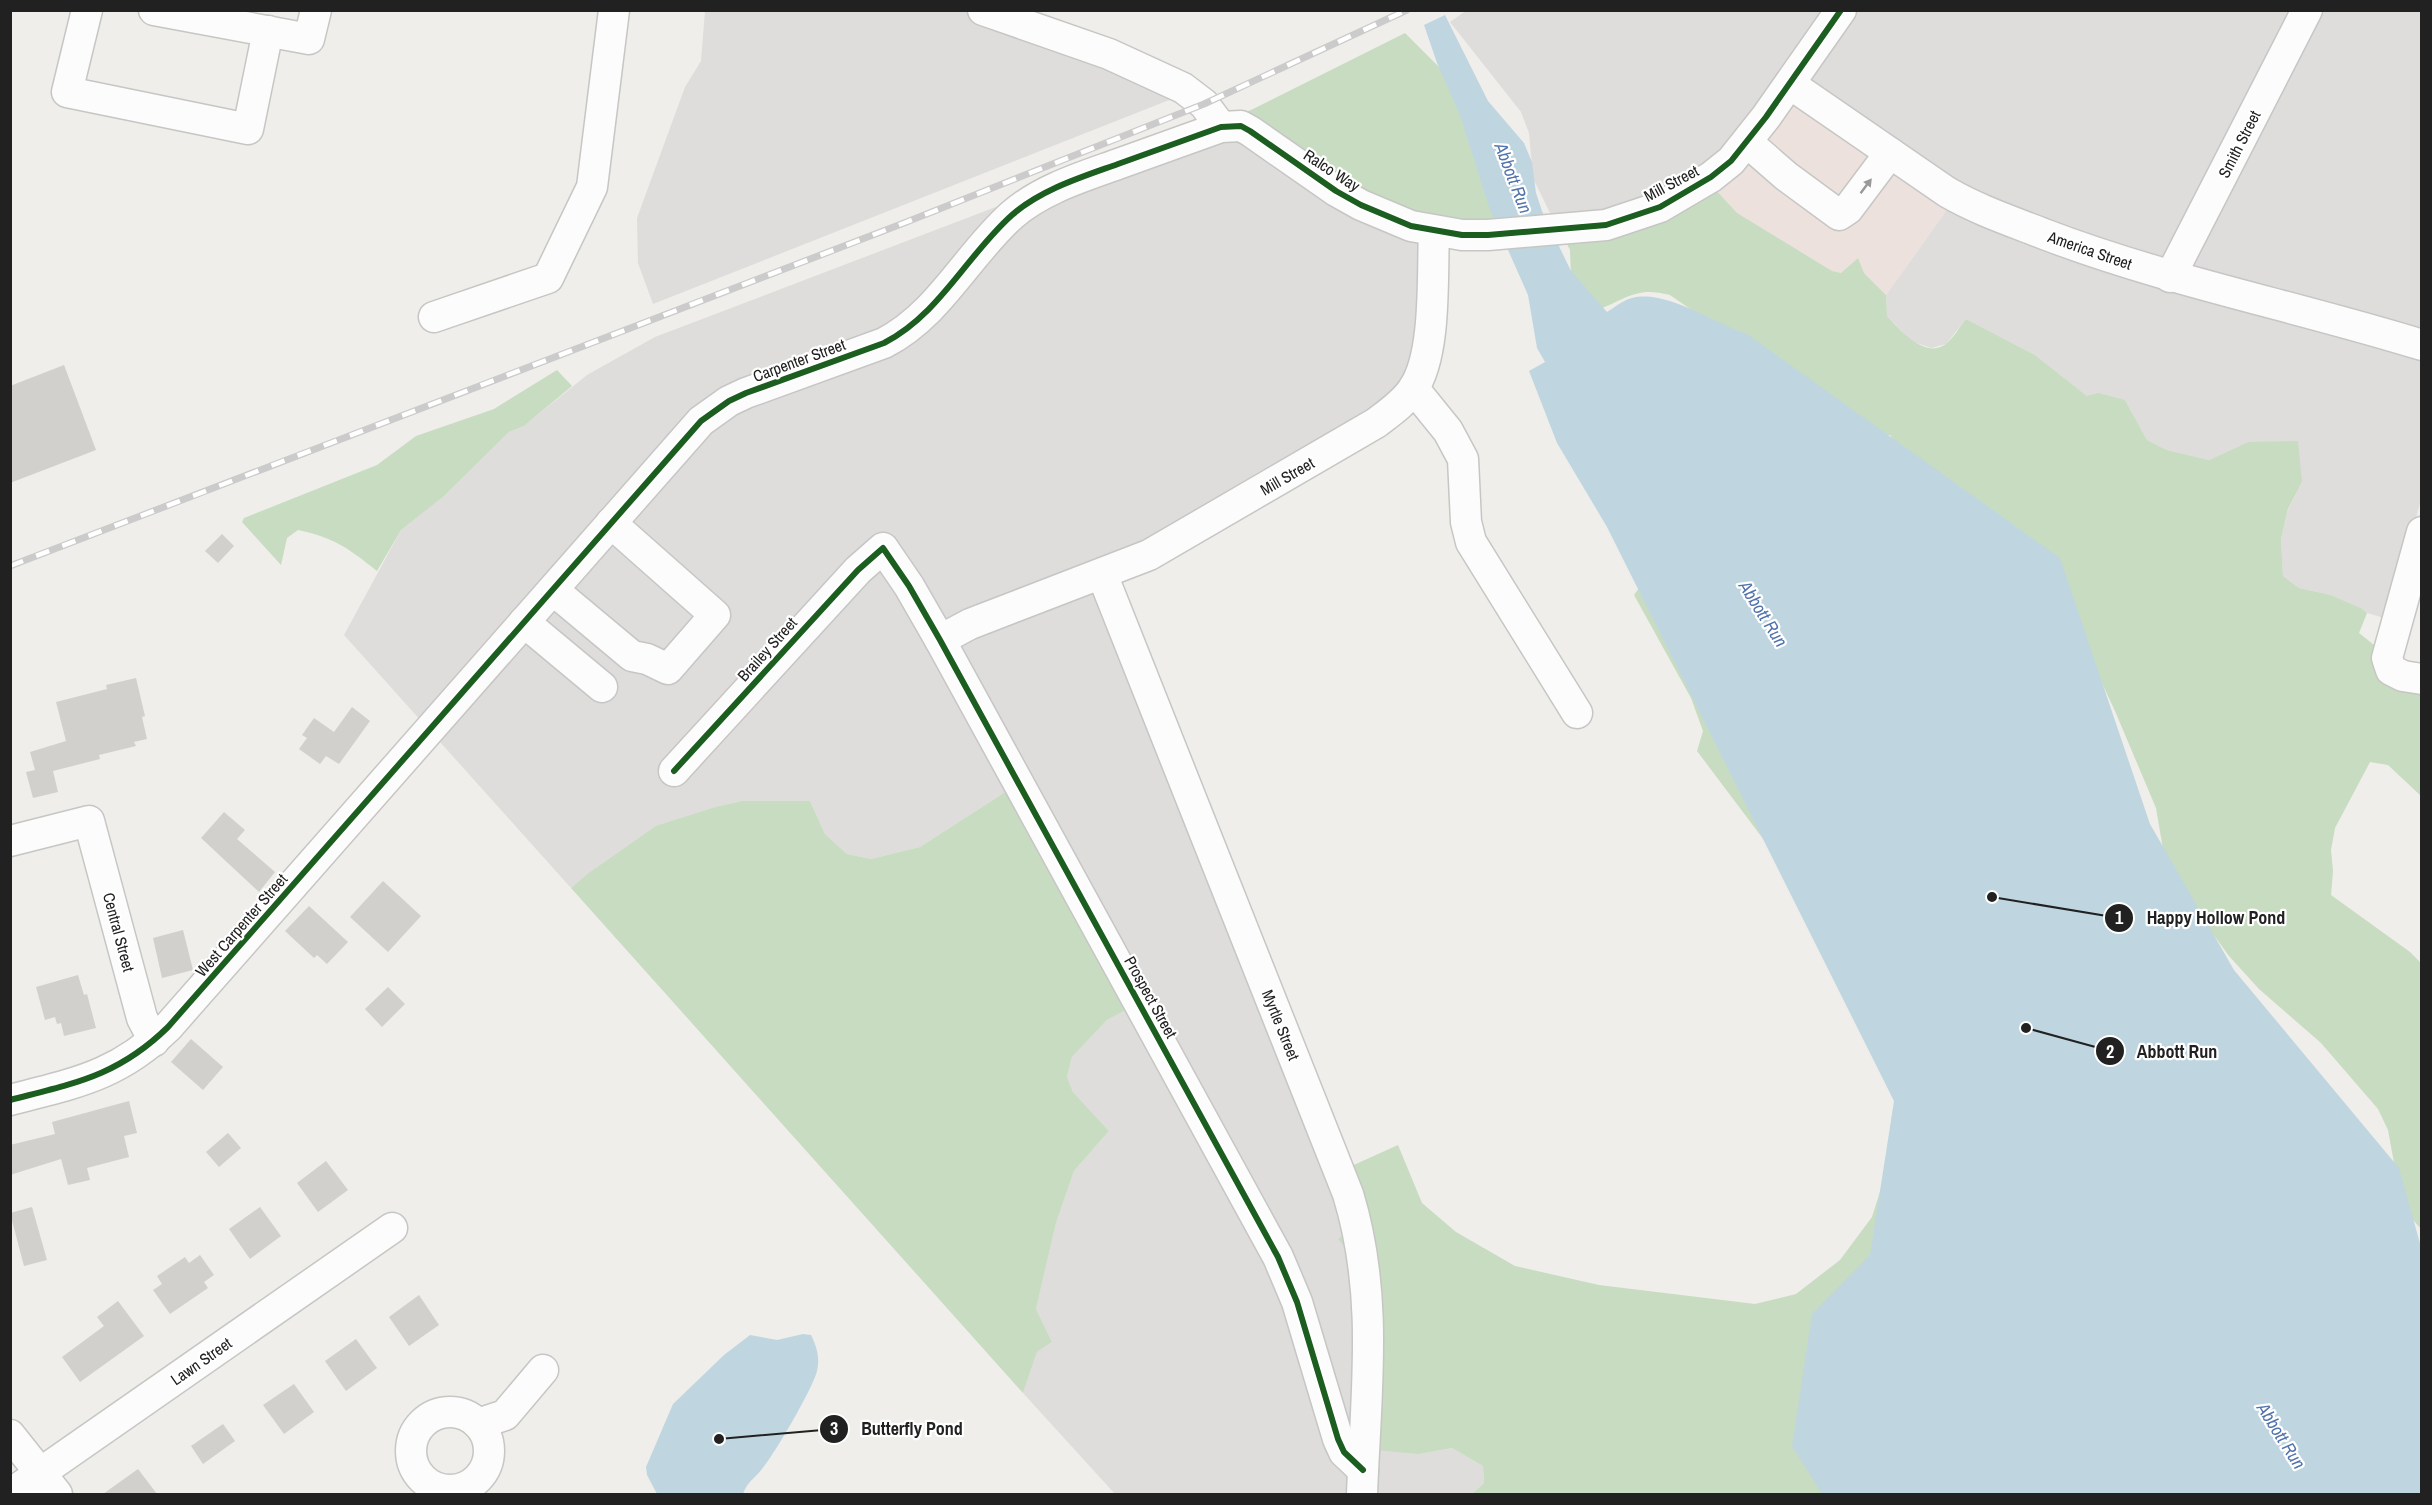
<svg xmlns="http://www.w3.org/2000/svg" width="2432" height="1505" font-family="'Archivo Narrow',sans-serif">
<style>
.residential{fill:#dedddb}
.commercial{fill:#ece1dd}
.forest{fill:#c7dcc1}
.water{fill:#bfd6e0}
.building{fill:#d2d0cd}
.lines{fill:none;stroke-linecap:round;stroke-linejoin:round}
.minor-casing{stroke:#c6c6c4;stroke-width:33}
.minor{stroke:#fdfcfc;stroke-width:30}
.rail-casing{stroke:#cbcbcb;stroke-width:7}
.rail{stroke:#fff;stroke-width:4.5;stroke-dasharray:14;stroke-linecap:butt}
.cycleway-casing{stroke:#fff;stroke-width:10}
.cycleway{stroke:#1b5e20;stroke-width:6}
.oneway{fill:#9a9999}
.labels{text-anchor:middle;stroke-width:4.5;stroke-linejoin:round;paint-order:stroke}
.street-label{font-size:16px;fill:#212121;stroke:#fff}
.water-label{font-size:18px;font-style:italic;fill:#5273ac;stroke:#fff}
.leader{fill:none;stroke:#212121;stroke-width:2}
.callout-dot{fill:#212121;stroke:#fff;stroke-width:2}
.mark-label{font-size:18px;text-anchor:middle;font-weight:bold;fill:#fff}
.callout-label{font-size:18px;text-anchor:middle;font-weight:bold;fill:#212121;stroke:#fff;stroke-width:4.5;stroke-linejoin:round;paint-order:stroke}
</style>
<rect width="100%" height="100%" fill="#efeeea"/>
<!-- residential -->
<g class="residential">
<path d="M1467,10L2421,11V500L2388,614L2384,618L2367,613L2361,608L2331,595L2299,588L2283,576L2281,539L2288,510L2302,482L2248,442L2209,460L2167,450L2147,440L2125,400L2087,396L2035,355L1966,319L1946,344L1931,348L1911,341L1887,316L1886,295L1953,201L1699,172L1627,210L1552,217L1533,178L1529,133L1521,112L1450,22Z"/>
<path d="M705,11H990L1187,93L653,304L638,263L637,218L685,87L701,61Z"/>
<path d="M1229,118L1432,226L1420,339L1402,391L1104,577L1265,997L1419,1454L1452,1448L1483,1466L1484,1483L1472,1494H1115L1023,1393L1037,1352L1052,1342L1036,1309L1056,1223L1074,1171L1109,1131L1073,1092L1067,1077L1072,1057L1107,1020L1130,1008L1010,789L920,847L871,859L847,854L825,834L810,801H742L719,806L586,875L571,888L344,635L401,530L443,497L509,432L524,426L587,375L655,337Z"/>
</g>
<!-- commercial -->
<path class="commercial" d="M1778,92L1953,201L1886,295L1864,273L1858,258L1841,273L1832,271L1736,213L1699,173Z"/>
<!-- forest -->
<g class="forest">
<path d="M1405,33L1441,69L1461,98L1504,222L1438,230L1229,118L1251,110Z"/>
<path d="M1699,172L1737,213L1832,271L1841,273L1858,258L1864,273L1886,295L1887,316C1900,330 1927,362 1948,342C1955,336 1960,326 1966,319L2035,355L2087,396L2098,393L2125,400L2147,440L2167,450L2209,460L2248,442L2298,441L2302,482L2288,509L2281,539L2283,576L2299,588L2331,595L2361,608L2367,613L2359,633L2384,653L2421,675V796L2388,765L2370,762L2335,828L2331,850L2333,871L2331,895L2410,952L2421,963V1229L2408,1214L2399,1190L2388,1130L2378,1109L2321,1043L2259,989L2229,956L2205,923L2163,849L2156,808L2115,711L2065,604L1910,464L1890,435L1874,436L1670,295C1636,286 1627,299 1597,310L1571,277L1570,250L1558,226L1627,210Z"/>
<path d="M557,370L572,386L524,426L509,432L443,497L401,530L377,571C348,548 335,538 298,530L287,538L281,565L242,522L244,518L377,465L416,436L494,409Z"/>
<path d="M1642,584L1916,1058L1840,1494H1472L1484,1483L1483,1466L1452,1448L1419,1454L1365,1449L1354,1257L1338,1239L1350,1230L1336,1173L1398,1145L1422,1203L1456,1232L1515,1266L1599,1285L1755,1304L1796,1294L1840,1260L1872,1217L1903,1119L1776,856L1697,751L1703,731L1691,698L1634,595Z"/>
<path d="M1010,789L1130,1008L1107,1020L1072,1057L1067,1077L1073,1092L1109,1131L1074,1171L1056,1223L1036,1309L1052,1342L1037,1352L1023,1393L571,888L586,875L656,826L719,806L742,801H810L825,834L847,854L871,859L920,847Z"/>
</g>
<!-- water -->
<g class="water">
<path d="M1445,15L1488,101L1524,143L1532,162L1536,193L1542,211L1571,271L1607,312C1614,308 1623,300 1632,298C1666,289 1713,323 1747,334L2060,558L2150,824L2234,970L2399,1168L2421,1247V1494H1822L1792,1446L1812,1314L1870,1255L1894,1101L1607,527L1557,443L1529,371L1545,362L1537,348L1528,295L1489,207L1460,115L1437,63L1424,25Z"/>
<path d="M803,1334L811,1335C817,1347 820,1358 817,1371C813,1388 774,1455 762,1469C754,1479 747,1482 743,1494H657L647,1475L646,1467L673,1404L724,1355L750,1335L777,1340Z"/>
</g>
<!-- building -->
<g class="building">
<path d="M64,365L96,450L10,483V386Z"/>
<path d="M222,534L234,546L218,563L205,551Z"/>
<path d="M136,678L145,716L142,717L147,739L134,742L136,746L99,755L100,759L53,771L58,792L33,798L26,772L35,770L30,752L66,741L56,702L107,689L106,685Z"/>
<path d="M352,707L370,721L339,764L326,756L320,764L299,749L307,738L302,735L314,718L334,732Z"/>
<path d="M224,812L245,830L237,839L275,872L259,892L201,838Z"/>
<path d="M383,881L421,916L388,952L350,917Z"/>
<path d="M309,906L348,942L327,964L317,955L314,958L285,931Z"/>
<path d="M183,930L193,970L162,978L153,938Z"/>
<path d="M78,975L84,995L87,994L96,1028L64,1036L61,1023L57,1024L55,1017L45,1020L36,987Z"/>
<path d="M388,987L405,1004L382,1027L365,1009Z"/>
<path d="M191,1039L223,1067L203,1090L171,1062Z"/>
<path d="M129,1101L137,1133L124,1136L129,1157L87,1168L90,1180L68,1185L61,1159L10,1175V1145L55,1134L52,1122Z"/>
<path d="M228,1133L241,1148L219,1167L206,1152Z"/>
<path d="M326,1161L348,1190L318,1212L297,1183Z"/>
<path d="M32,1207L47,1260L24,1266L10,1213Z"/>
<path d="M260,1207L281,1236L250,1259L229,1229Z"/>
<path d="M200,1255L214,1275L204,1282L208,1288L170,1314L153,1290L162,1284L157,1276L185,1257L189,1263Z"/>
<path d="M419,1295L439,1325L409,1346L389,1317Z"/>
<path d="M118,1301L144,1336L80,1382L62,1357L104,1326L97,1317Z"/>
<path d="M356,1339L377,1368L346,1391L325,1361Z"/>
<path d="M294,1384L314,1412L284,1434L263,1405Z"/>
<path d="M223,1424L235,1441L203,1464L191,1446Z"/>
<path d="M138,1469L157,1494H103Z"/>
</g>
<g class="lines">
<defs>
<g id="minor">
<path d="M87,10L67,92L248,129L268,31"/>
<path d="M154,10L309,39L316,10"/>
<path d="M983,10L1109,54L1183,88L1204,104L1221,127"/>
<path d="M1790,84L1947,192C1978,210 2011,221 2044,234C2167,281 2296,306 2422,345"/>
<path d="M1747,142L1786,176L1839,215L1848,209L1890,153"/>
<path d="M2170,277L2307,10"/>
<path d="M434,317L548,278L592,187L614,10"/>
<path d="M1414,389L1448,431L1463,459L1466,522L1471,542L1577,713"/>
<path d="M2422,532L2387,658L2391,670L2403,676L2422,679"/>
<path d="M1102,574L1348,1194C1379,1295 1366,1391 1362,1494"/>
<path d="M553,590L632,656L647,659L668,669L715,615L611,523"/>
<path d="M524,622L602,687"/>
<path d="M940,640L970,624L1149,555L1376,423C1389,413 1404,403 1413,389C1437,355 1432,273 1434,231"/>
<path d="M674,771L858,570L883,548L909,586L940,640L1278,1257L1297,1302L1338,1439L1344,1452L1363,1470"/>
<path d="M10,841L89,821L142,1018L154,1041"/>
<path d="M10,1100C75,1083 118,1076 168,1027L701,421L729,401L746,393L884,343C939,315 967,255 1012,215C1042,189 1082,177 1118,164C1152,152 1187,139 1221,127L1241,126L1250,131L1336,191L1361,205L1411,226L1462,235H1488L1606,225L1660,207L1711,177L1731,161L1766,117L1841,10"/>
<circle cx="450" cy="1451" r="39"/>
<path d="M478,1424L505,1415L543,1370"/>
<path d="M10,1435L57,1494"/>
<path d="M10,1494L392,1228"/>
</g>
</defs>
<!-- minor casing -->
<use href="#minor" class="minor-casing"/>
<!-- minor -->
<use href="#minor" class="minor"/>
<defs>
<path id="rail" d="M10,566L904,223L1204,104L1407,10"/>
</defs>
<!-- rail casing -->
<use href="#rail" class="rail-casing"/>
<!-- rail -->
<use href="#rail" class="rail"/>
<defs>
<g id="cycleway">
<path d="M674,771L858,570L883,548L909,586L940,640L1278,1257L1297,1302L1338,1439L1344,1452L1363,1470"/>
<path d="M10,1100C75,1083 118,1076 168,1027L701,421L729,401L746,393L884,343C939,315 967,255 1012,215C1042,189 1082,177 1118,164C1152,152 1187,139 1221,127L1241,126L1250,131L1336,191L1361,205L1411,226L1462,235H1488L1606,225L1660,207L1711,177L1731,161L1766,117L1841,10"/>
</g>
</defs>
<!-- cycleway casing -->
<use href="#cycleway" class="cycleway-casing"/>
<!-- cycleway -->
<use href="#cycleway" class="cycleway"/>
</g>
<!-- one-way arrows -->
<defs><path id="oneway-solid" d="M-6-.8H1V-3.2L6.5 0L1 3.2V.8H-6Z" transform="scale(1.5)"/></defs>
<use class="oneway" href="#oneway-solid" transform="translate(1866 186) rotate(-53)"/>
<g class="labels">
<!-- street labels -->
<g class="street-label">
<text transform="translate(2239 144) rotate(-63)" y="6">Smith Street</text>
<text transform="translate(1332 170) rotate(33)" y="6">Ralco Way</text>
<text transform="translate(1671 183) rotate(-28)" y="6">Mill Street</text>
<text transform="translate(2090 250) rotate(19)" y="6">America Street</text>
<text transform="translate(799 360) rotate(-20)" y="6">Carpenter Street</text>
<text transform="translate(1287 476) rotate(-30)" y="6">Mill Street</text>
<text transform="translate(767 649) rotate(-48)" y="6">Brailey Street</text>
<text transform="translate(241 925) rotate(-49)" y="6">West Carpenter Street</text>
<text transform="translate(119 932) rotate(75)" y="6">Central Street</text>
<text transform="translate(1151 997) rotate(61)" y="6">Prospect Street</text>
<text transform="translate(1281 1025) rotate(68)" y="6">Myrtle Street</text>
<text transform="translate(201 1361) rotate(-35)" y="6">Lawn Street</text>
</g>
<!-- water labels -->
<g class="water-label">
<text transform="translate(1513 178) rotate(69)" y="6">Abbott Run</text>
<text transform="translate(1763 614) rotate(58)" y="6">Abbott Run</text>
<text transform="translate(2281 1436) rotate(58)" y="6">Abbott Run</text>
</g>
</g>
<!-- callouts -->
<path class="leader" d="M1992 897L2119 918M2026 1028L2110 1051M719 1439L834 1429"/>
<g class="callout-dot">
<circle cx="1992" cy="897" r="6"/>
<circle cx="2026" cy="1028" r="6"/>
<circle cx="719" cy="1439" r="6"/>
<circle cx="2119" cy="918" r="15"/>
<circle cx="2110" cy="1051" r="15"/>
<circle cx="834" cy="1429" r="15"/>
</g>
<g class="mark-label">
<text x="2119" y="924">1</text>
<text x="2110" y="1058">2</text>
<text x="834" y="1435">3</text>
</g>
<g class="callout-label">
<text x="2216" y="924">Happy Hollow Pond</text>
<text x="2177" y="1058">Abbott Run</text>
<text x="912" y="1435">Butterfly Pond</text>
</g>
<!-- border -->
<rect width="2432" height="1505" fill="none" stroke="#212121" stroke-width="24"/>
</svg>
